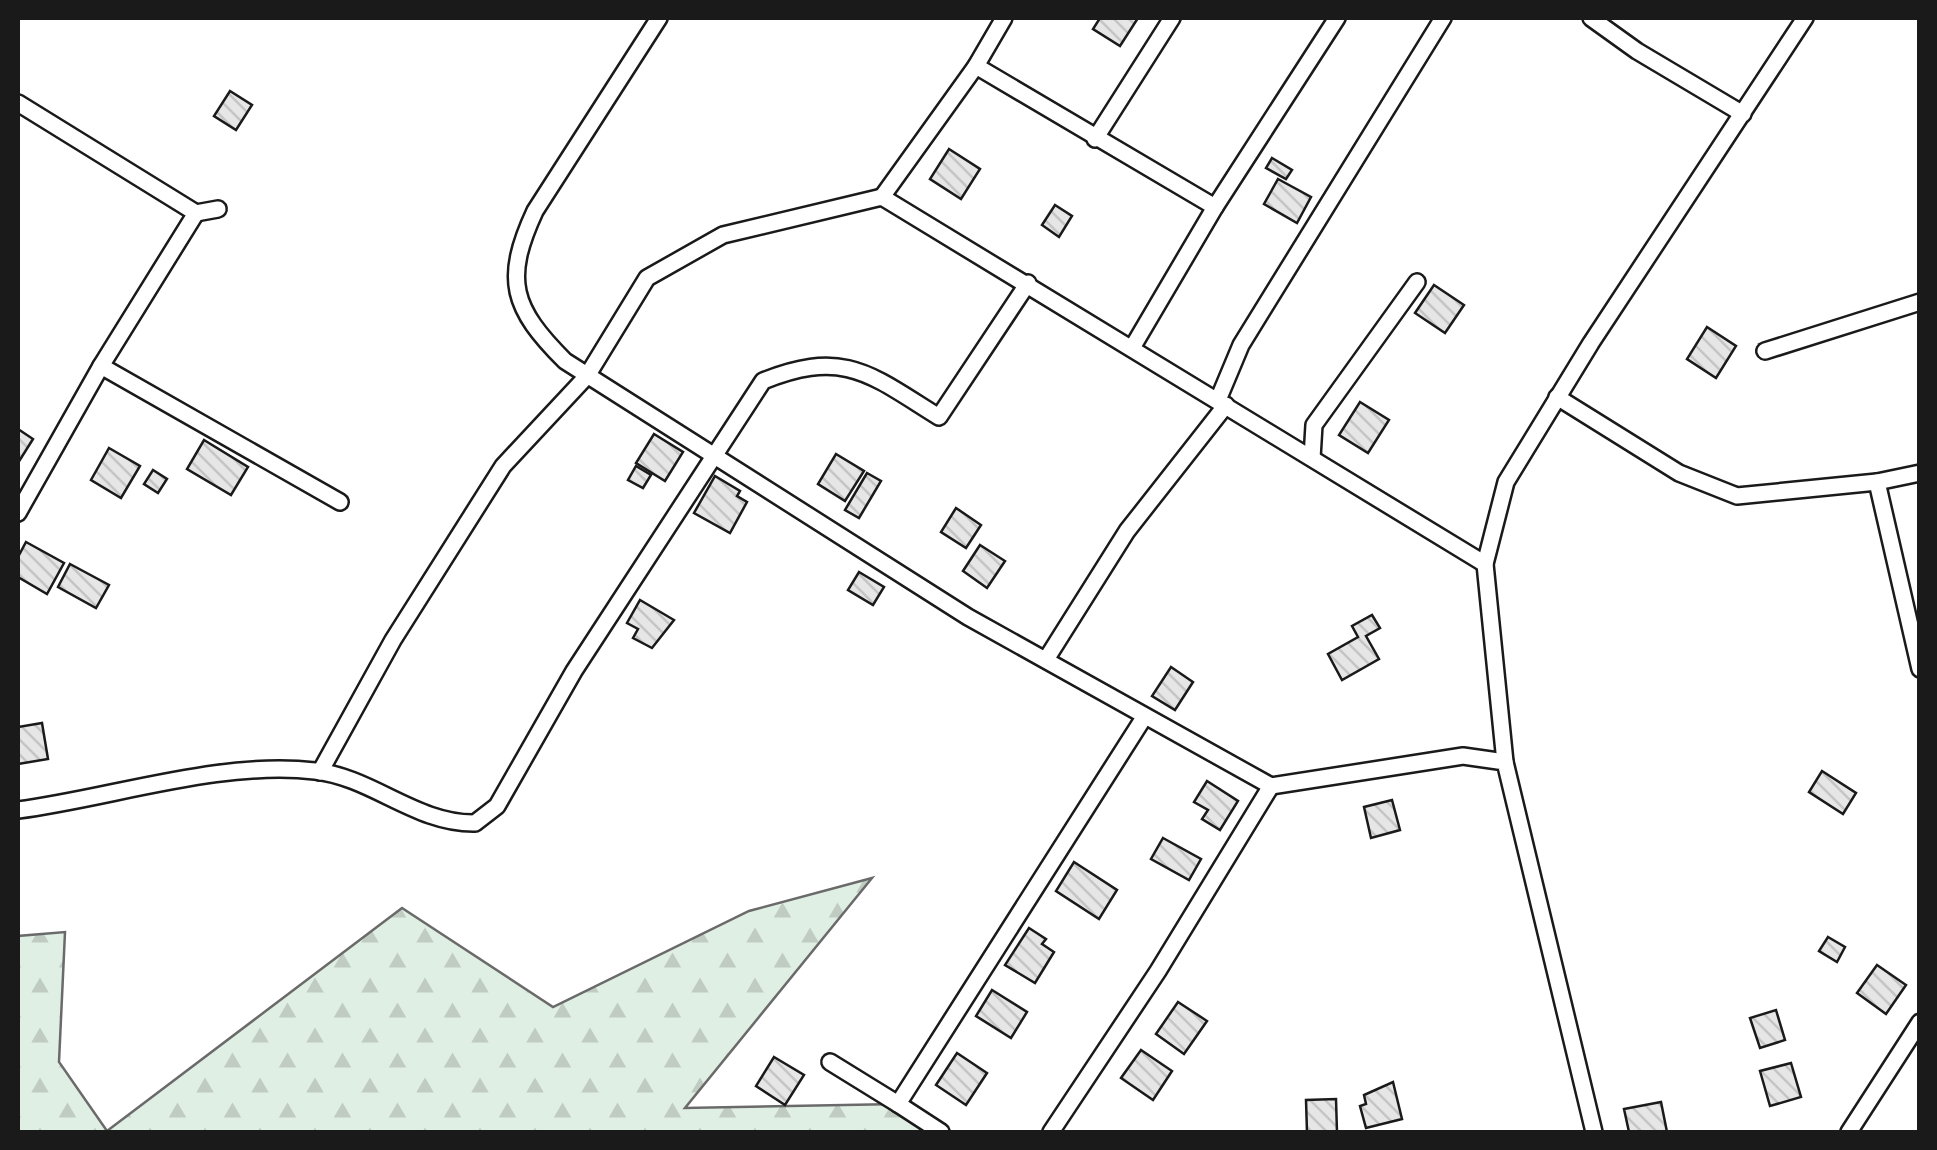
<svg xmlns="http://www.w3.org/2000/svg" width="1937" height="1150" font-family="'Space Grotesk',sans-serif">
<style>
.forest{fill:url(#forest-firs);stroke:#6a6a6a;stroke-width:2.5}
.building{fill:url(#building-back-hatch);stroke:#1a1a1a;stroke-width:2.5}
.lines{fill:none;stroke-linecap:round;stroke-linejoin:round}
.minor-casing{stroke:#1a1a1a;stroke-width:20}
.minor{stroke:#fff;stroke-width:15}
</style>
<defs>
<pattern id="forest-firs" width="22" height="20" patternUnits="userSpaceOnUse" patternTransform="scale(2.5)"><rect width="22" height="20" fill="#e0efe3"/><path d="M5 1l3.5 6h-7zM16 11l3.5 6h-7z" fill="#c0ccc2"/></pattern>
<pattern id="building-back-hatch" width="6" height="6" patternUnits="userSpaceOnUse" patternTransform="scale(2.5)"><rect width="6" height="6" fill="#e6e6e6"/><path d="M-1 5l2 2M0 0l6 6M5-1l2 2" fill="none" stroke="#c5c5c5"/></pattern>
</defs>
<rect width="100%" height="100%" fill="#fff"/>
<!-- forest -->
<path class="forest" d="M872,878L685,1108L898,1104L940,1132H18V936L65,932L59,1062L107,1131L402,908L553,1007L749,911Z"/>
<!-- building -->
<g class="building">
<path d="M1100,18H1138L1120,46L1093,29Z"/>
<path d="M230,91L252,105L236,130L214,116Z"/>
<path d="M949,149L980,169L961,199L930,179Z"/>
<path d="M1272,158L1292,170L1286,179L1266,168Z"/>
<path d="M1278,179L1311,197L1297,223L1264,204Z"/>
<path d="M1055,205L1072,216L1059,237L1042,225Z"/>
<path d="M1434,285L1464,305L1445,333L1415,313Z"/>
<path d="M1707,327L1736,346L1716,378L1687,359Z"/>
<path d="M1360,402L1389,420L1368,453L1339,435Z"/>
<path d="M18,429L33,439L18,463Z"/>
<path d="M654,434L683,452L665,481L636,463Z"/>
<path d="M204,440L248,467L231,495L187,469Z"/>
<path d="M109,448L140,466L121,498L91,480Z"/>
<path d="M836,454L864,471L845,501L818,484Z"/>
<path d="M636,466L651,475L643,488L628,480Z"/>
<path d="M153,470L167,479L158,493L144,484Z"/>
<path d="M867,473L881,481L859,518L845,510Z"/>
<path d="M715,476L740,491L737,496L747,502L730,533L694,513Z"/>
<path d="M956,508L981,525L966,548L941,532Z"/>
<path d="M26,542L64,563L47,594L18,577V557Z"/>
<path d="M980,545L1005,561L987,588L963,571Z"/>
<path d="M70,564L109,585L96,608L58,587Z"/>
<path d="M859,572L884,587L873,605L848,590Z"/>
<path d="M640,600L674,620L652,648L633,638L638,629L627,623Z"/>
<path d="M1372,615L1380,628L1366,636L1379,659L1342,680L1328,654L1358,637L1352,626Z"/>
<path d="M1171,667L1193,682L1175,710L1152,696Z"/>
<path d="M42,723L48,759L18,764V727Z"/>
<path d="M1822,771L1856,793L1843,814L1809,792Z"/>
<path d="M1207,781L1238,801L1220,830L1202,819L1208,810L1194,802Z"/>
<path d="M1392,800L1400,830L1371,838L1364,807Z"/>
<path d="M1163,838L1201,859L1189,880L1151,859Z"/>
<path d="M1074,862L1117,890L1099,919L1056,891Z"/>
<path d="M1029,928L1046,939L1042,944L1054,952L1035,983L1005,965Z"/>
<path d="M1828,937L1845,947L1837,962L1819,951Z"/>
<path d="M1877,965L1906,985L1886,1014L1857,993Z"/>
<path d="M992,990L1027,1012L1011,1038L976,1016Z"/>
<path d="M1178,1002L1207,1021L1184,1054L1156,1034Z"/>
<path d="M1776,1010L1785,1040L1760,1048L1750,1018Z"/>
<path d="M1141,1050L1172,1071L1153,1100L1121,1078Z"/>
<path d="M957,1053L987,1073L966,1105L936,1085Z"/>
<path d="M774,1057L804,1075L785,1105L756,1086Z"/>
<path d="M1791,1063L1801,1097L1770,1106L1760,1071Z"/>
<path d="M1393,1082L1402,1119L1366,1128L1360,1106L1366,1104L1364,1095Z"/>
<path d="M1336,1099L1337,1132H1307L1306,1100Z"/>
<path d="M1661,1102L1667,1132H1629L1624,1109Z"/>
</g>
<g class="lines">
<defs>
<g id="minor">
<path d="M659,18L535,211C503,280 512,308 565,361L968,617L1271,786L1463,756L1505,762L1594,1132"/>
<path d="M1591,18L1637,51L1743,114"/>
<path d="M976,66L1215,207"/>
<path d="M18,103L196,213L101,366L18,513"/>
<path d="M1095,139L1172,18"/>
<path d="M882,197L976,66L1004,18"/>
<path d="M196,213L218,209"/>
<path d="M1132,348L1215,207L1337,18"/>
<path d="M1765,351L1920,302"/>
<path d="M101,366L340,502"/>
<path d="M1557,397L1679,473L1737,496L1877,482"/>
<path d="M1218,400L1241,345L1443,18"/>
<path d="M1312,458L1314,425L1417,282"/>
<path d="M1920,473L1877,482L1920,669"/>
<path d="M1047,658L1127,531L1226,405"/>
<path d="M1505,762L1485,564L1506,482L1591,343L1805,18"/>
<path d="M320,772L393,640L503,466L587,376L647,278L723,235L882,197L1485,564"/>
<path d="M18,810C111,798 220,760 315,771C372,777 416,824 475,823L497,806L574,671L763,381C845,348 871,375 939,417L1028,283"/>
<path d="M830,1062L898,1104"/>
<path d="M941,1132L898,1104L1143,719"/>
<path d="M1051,1132L1158,971L1271,786"/>
<path d="M1849,1132L1920,1022"/>
</g>
</defs>
<!-- minor casing -->
<use href="#minor" class="minor-casing"/>
<!-- minor -->
<use href="#minor" class="minor"/>
</g>
<!-- border -->
<rect width="1937" height="1150" fill="none" stroke="#1a1a1a" stroke-width="40"/>
</svg>
